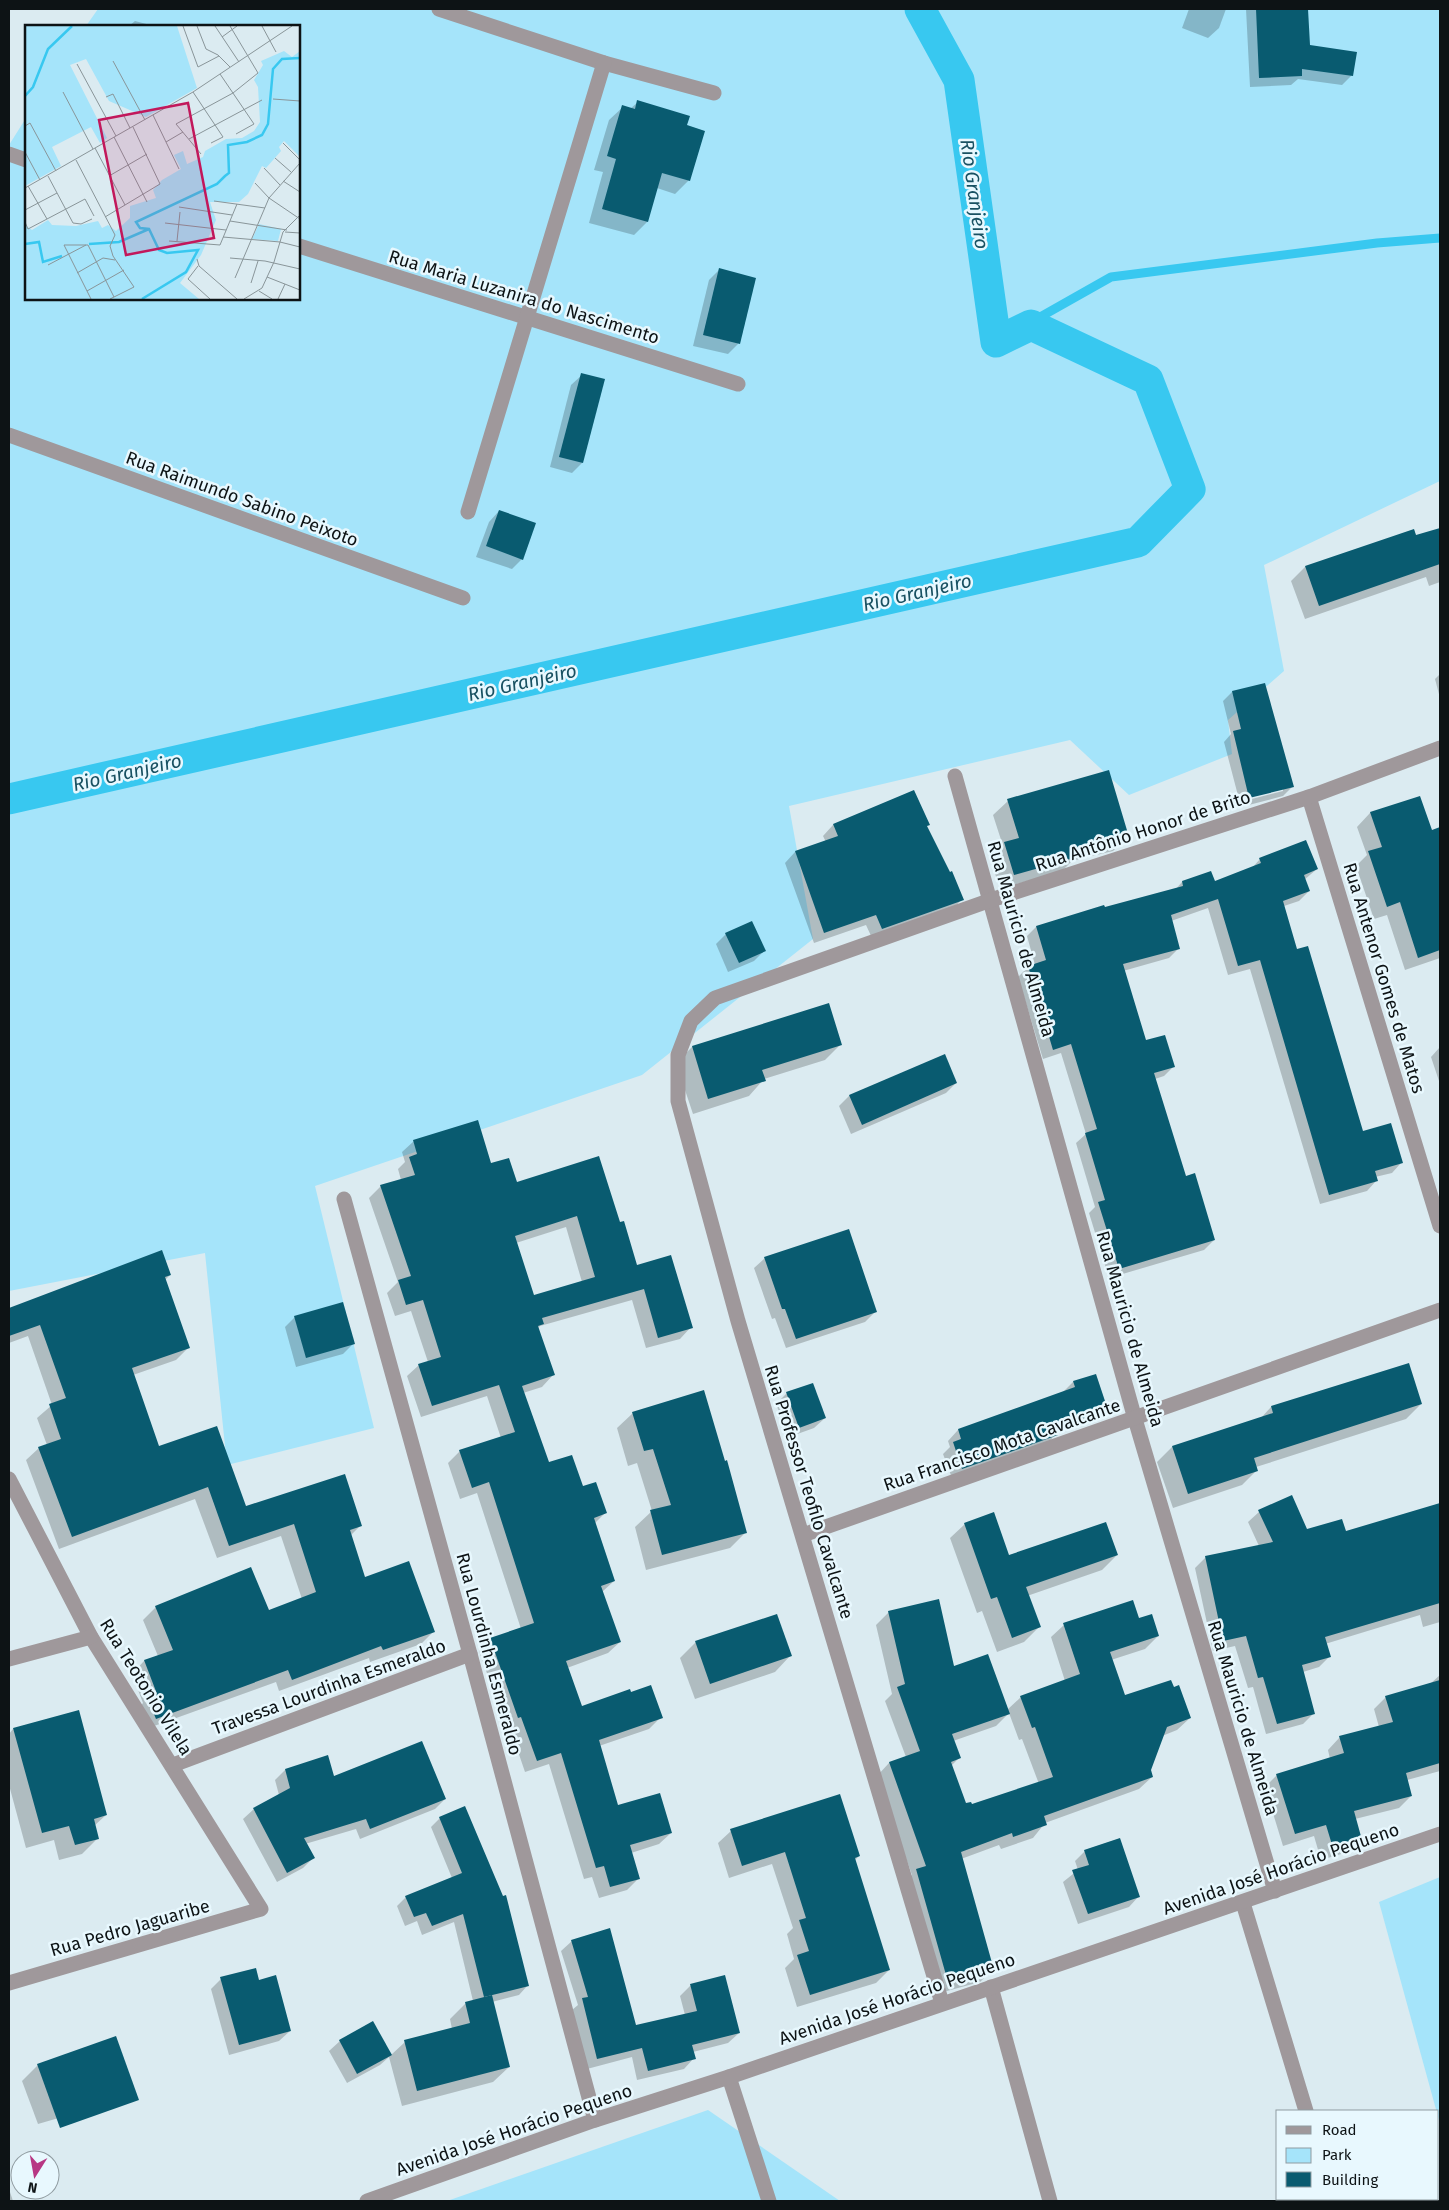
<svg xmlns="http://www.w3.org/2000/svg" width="1449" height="2210" font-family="'Fira Sans',sans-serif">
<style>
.green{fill:#a5e4fa}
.shadow{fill:#0003;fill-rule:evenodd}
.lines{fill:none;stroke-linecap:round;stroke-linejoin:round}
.stream{stroke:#38c8f0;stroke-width:9}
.canal{stroke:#38c8f0;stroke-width:31}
.building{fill:#095b70;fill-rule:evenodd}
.minor{stroke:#9f989b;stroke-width:15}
.labels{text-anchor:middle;stroke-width:5;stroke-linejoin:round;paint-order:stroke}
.street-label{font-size:18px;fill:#0d1315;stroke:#e8f8fe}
.water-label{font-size:19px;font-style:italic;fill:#185162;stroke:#e8f8fe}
.inset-river{fill:none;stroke:#38c8f0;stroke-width:2.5}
.inset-road{fill:none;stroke:#899599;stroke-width:1}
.view{fill:#c2185b;fill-opacity:0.15;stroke:#c2185b;stroke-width:2.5}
.inset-edge{fill:none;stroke:#0d1315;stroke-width:2.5}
</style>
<rect width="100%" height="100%" fill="#dbebf1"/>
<!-- green -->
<g class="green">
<path d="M98,9H1440V481L1264,565L1284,671L1228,720L1232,754L1129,795L1070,740L789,806L813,939L642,1075L315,1186L374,1428L227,1465L205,1253L9,1291V145L26,118V299H299V26H86Z"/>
<path d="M1440,1877V2124L1379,1902Z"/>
<path d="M708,2110L840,2201H447Z"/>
</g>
<!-- shadow -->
<g class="shadow">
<path d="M1189,9H1226L1219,28L1208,38L1182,28Z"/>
<path d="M1246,9H1307L1309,46L1352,75L1342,85L1298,79L1291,85L1250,87Z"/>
<path d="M135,21L154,26H129Z"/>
<path d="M638,102L686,126L689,180L675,194L657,188L647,222L634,235L589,223L603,172L594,170L609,120L623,107L630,109Z"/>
<path d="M719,270L738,344L728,354L693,346L709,280Z"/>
<path d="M582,375V463L572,473L550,467L571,385Z"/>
<path d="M499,511L522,559L512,569L476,557L489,522Z"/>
<path d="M1440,529V582L1429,586L1426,577L1305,619L1291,581L1305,567L1414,530L1416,536Z"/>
<path d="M1440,674V698L1435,679Z"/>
<path d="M1264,684L1292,787L1283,796L1241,807L1224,742L1231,734L1223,701L1232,692ZM1283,789V791L1244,801L1243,799Z"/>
<path d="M913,791L926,827L962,899L952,910L872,938L866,925L814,943L785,863L795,852L826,842L823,836L833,825Z"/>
<path d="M1419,797L1431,832L1440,829V958L1405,970L1387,915L1374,919L1356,866L1367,855L1357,827L1370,813Z"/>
<path d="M1008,801L1127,837L1113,851L1072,861L1062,871L1000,889L990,858L1003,846L993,815Z"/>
<path d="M1260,859L1317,869L1304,880L1309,891L1299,901L1284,906L1296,950L1362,1133L1401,1163L1392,1173L1375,1177L1376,1181L1367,1191L1320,1204L1250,969L1228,975L1208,908L1171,921L1178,949L1169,958L1123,971L1145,1042L1173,1067L1164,1076L1155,1079L1185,1177L1214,1240L1204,1250L1109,1278L1089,1213L1095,1207L1076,1143L1086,1134L1061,1053L1043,1059L1018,977L1028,967L1035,965L1027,936L1036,927L1175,890L1182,882L1214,883L1252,868Z"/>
<path d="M726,934L764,951L754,961L728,972L716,944Z"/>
<path d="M828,1004L841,1044L825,1060L764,1079L749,1096L693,1114L676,1063L692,1047Z"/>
<path d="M1440,1047V1084L1431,1057Z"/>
<path d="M956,1083L946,1093L851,1134L839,1106L849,1096Z"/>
<path d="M414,1141L490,1165L516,1183L620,1224L636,1267L691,1327L680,1339L646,1348L632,1300L540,1326L538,1328L553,1375L542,1387L523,1393L548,1464L582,1488L605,1513L594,1524L614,1581L602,1592L620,1642L608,1653L567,1668L581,1707L661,1717L649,1729L599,1746L617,1807L671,1833L659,1844L631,1853L639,1878L627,1890L599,1898L592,1877L584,1879L549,1764L525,1772L510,1728L507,1729L479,1651L491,1639L521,1629L477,1493L460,1499L448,1463L460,1451L501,1438L487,1396L421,1417L407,1376L419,1365L428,1362L411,1311L395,1316L387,1293L398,1282L369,1198L381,1186L401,1180L398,1169L405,1162L402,1152ZM566,1227L582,1282L533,1297L516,1243Z"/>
<path d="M162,1252L170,1275L165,1280L189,1347L176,1360L133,1375L158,1448L246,1507L360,1526L350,1536L364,1578L433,1632L421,1644L370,1662L369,1658L279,1691L276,1682L143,1730L136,1711L143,1703L132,1674L144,1661L158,1656L143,1620L156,1607L268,1612L302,1599L281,1536L217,1558L195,1499L59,1549L26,1460L39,1448L47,1445L37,1418L52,1405L28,1336L9,1343V1309Z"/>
<path d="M765,1258L875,1312L865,1322L786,1348L775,1318L772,1319L754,1268Z"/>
<path d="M295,1317L353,1344L343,1354L296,1367L285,1327Z"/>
<path d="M1095,1375L1106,1410L1096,1420L1056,1433L1047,1445L952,1478L943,1454L950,1447L948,1441L958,1430L1062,1393L1073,1382Z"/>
<path d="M787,1393L825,1418L814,1428L789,1437L776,1404Z"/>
<path d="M1421,1404L1406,1419L1256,1467L1257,1470L1242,1485L1173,1508L1157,1462L1172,1447L1260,1419L1271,1407Z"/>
<path d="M633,1413L745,1533L730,1548L646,1570L635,1527L652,1511L637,1463L628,1466L617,1428Z"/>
<path d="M1440,1504V1622L1423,1627L1420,1615L1325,1644L1329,1657L1319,1667L1303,1672L1314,1713L1303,1724L1266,1734L1253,1687L1248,1688L1235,1646L1213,1651L1195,1568L1206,1557L1259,1546L1248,1522L1259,1512L1307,1531L1345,1533Z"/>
<path d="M965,1524L1009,1557L1117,1555L1102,1570L1027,1596L1039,1627L1024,1642L997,1652L982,1611L977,1613L950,1538Z"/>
<path d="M889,1612L1007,1710L1021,1697L1065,1681L1051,1637L1064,1625L1138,1620L1158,1636L1145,1649L1111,1660L1125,1697L1190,1718L1177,1730L1162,1736L1149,1770L1152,1777L1139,1789L1045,1823L1033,1838L1001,1849L999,1845L961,1859L993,1969L980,1982L936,1994L903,1883L912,1875L877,1776L889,1763L906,1757L885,1701L892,1694L876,1625ZM1009,1713L1019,1740L1022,1739L1039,1784L971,1806L965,1805L951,1766L959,1758L953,1741L996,1726Z"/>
<path d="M696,1642L790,1656L775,1672L695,1699L680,1658Z"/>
<path d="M1440,1675V1771L1407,1780L1411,1796L1399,1808L1355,1819L1360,1839L1348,1852L1321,1860L1314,1836L1283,1846L1265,1787L1277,1775L1330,1759L1328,1750L1340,1737L1379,1727L1374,1709L1386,1697L1430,1684Z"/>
<path d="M13,1729L106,1815L94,1826L98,1838L82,1854L59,1860L54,1840L26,1848L9,1785V1734Z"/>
<path d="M285,1770L333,1778L445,1799L435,1809L360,1839L356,1829L305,1844L313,1858L303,1868L277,1882L243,1819L254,1809L279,1795L275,1780Z"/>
<path d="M440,1818L528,1985L519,1995L492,2002L509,2067L493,2082L402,2106L389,2057L380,2065L347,2083L329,2051L340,2041L391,2055L405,2042L452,2029L450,2019L465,2004L473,2001L454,1922L422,1935L417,1921L405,1926L397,1906L406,1897L452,1878L431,1827Z"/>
<path d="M731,1831L859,1856L855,1860L889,1970L876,1983L797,2007L785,1968L794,1959L787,1934L793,1928L772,1864L729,1878L718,1843Z"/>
<path d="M1085,1851L1139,1896L1129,1907L1078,1924L1063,1882L1078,1870L1075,1861Z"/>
<path d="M572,1941L635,2027L685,2015L680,1996L690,1986L724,1977L739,2033L728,2043L693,2052L694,2058L684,2069L637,2080L632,2057L587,2069L572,2010L578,2005L561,1951Z"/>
<path d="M221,1979L258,1982L290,2031L279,2041L229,2055L211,1989Z"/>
<path d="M38,2065L117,2101L38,2124L22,2081Z"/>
<path d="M9,2189L13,2201H9Z"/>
</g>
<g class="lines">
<!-- stream -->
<path class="stream" d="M996,342L1111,277L1377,243L1440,238"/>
<!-- canal -->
<path class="canal" d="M9,799L1138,542L1190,489L1148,380L1031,325L996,342L959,80L920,9"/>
</g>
<!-- building -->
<g class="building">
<path d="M1256,9H1308L1310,45L1357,52L1353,76L1302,69V76L1259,78Z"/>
<path d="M637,100L690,116L687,125L705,131L690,181L662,173L648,222L602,209L616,159L607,156L622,105L635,109Z"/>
<path d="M719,268L756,278L740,344L703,335Z"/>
<path d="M581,373L605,379L583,463L559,457Z"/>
<path d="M499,510L536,523L523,560L486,546Z"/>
<path d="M1440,528V564L1319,606L1305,566L1414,529L1416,535Z"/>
<path d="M1265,683L1294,787L1249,798L1233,731L1241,729L1232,691Z"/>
<path d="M1109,770L1129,837L1076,850L1078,857L1014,875L1004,842L1019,838L1007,799Z"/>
<path d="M914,790L930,825L927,826L950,872L952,871L964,900L882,929L876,915L824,933L795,851L838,836L833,824Z"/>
<path d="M1420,796L1432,830L1440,827V950L1418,958L1400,902L1387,907L1368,851L1382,847L1370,812Z"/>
<path d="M1306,840L1318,869L1304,875L1310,891L1283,901L1297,949L1308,946L1363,1131L1391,1123L1403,1163L1375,1171L1378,1181L1329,1195L1260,960L1238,966L1218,899L1171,915L1180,949L1123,964L1146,1040L1165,1035L1175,1067L1154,1073L1186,1176L1195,1173L1215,1240L1119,1269L1098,1202L1105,1200L1085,1133L1097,1129L1071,1044L1053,1050L1028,966L1046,960L1036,926L1104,905L1105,907L1183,886L1182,881L1211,871L1215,881L1261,863L1259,858Z"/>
<path d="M752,921L766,951L739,963L725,933Z"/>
<path d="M829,1003L842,1045L762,1070L766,1081L708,1099L692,1046Z"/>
<path d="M945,1054L957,1083L862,1125L849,1095Z"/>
<path d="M478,1120L491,1163L509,1158L517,1182L599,1156L620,1222L624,1221L637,1265L671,1255L693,1328L658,1338L644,1289L542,1318L544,1324L538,1326L555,1375L522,1386L549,1462L572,1455L583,1486L596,1482L607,1513L594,1518L615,1581L601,1586L621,1642L566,1661L582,1706L630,1689L631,1692L651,1685L663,1718L599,1740L618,1805L660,1793L672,1833L630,1845L640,1879L610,1887L604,1866L596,1868L561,1753L537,1761L521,1717L518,1718L490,1638L534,1623L489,1482L472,1488L459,1450L515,1432L499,1385L432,1406L418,1364L441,1357L423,1300L406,1305L398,1280L411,1276L380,1185L415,1175L409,1157L417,1154L413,1140ZM577,1216L595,1277L534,1295L515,1236Z"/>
<path d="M849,1229L877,1312L796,1339L785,1309H782L764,1257Z"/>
<path d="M162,1250L171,1275L165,1277L190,1348L132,1368L159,1446L217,1426L246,1506L345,1474L362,1526L350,1530L365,1577L409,1561L435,1632L383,1650L381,1646L292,1680L288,1670L156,1719L147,1697L157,1694L144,1660L173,1650L155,1606L251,1567L269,1610L316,1592L294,1524L229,1546L208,1487L72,1537L38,1447L61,1439L49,1404L66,1398L40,1325L9,1336V1308Z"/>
<path d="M343,1302L355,1344L306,1358L294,1316Z"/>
<path d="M1409,1363L1422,1404L1254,1458L1258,1471L1188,1494L1172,1446L1273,1413L1271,1406Z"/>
<path d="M1096,1374L1108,1410L1055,1427L1058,1435L962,1469L953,1442L961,1439L958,1429L1075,1387L1073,1381Z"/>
<path d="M813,1383L826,1418L799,1428L786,1392Z"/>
<path d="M704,1390L725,1461L727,1460L747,1533L662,1555L650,1510L671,1505L653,1449L644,1451L632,1412Z"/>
<path d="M1292,1495L1307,1529L1342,1519L1346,1531L1440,1503V1603L1325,1637L1331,1657L1302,1665L1315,1714L1277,1724L1263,1677L1258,1678L1246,1636L1223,1641L1205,1556L1273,1542L1258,1510Z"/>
<path d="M994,1512L1009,1555L1106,1522L1118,1555L1026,1587L1041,1627L1012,1638L997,1597L991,1599L964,1523Z"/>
<path d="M939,1599L954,1666L988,1654L1010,1714L952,1734L961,1758L951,1762L966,1803L971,1802L972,1804L1053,1777L1035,1727L1032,1728L1020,1696L1080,1674L1063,1623L1133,1600L1139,1618L1152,1614L1159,1636L1110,1652L1125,1695L1171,1680L1174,1687L1179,1685L1191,1718L1167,1727L1151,1770L1153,1777L1044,1816L1047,1825L1013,1837L1012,1833L961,1852L994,1970L948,1982L916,1869L926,1866L889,1762L920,1751L897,1687L905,1684L888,1611Z"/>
<path d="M777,1614L792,1656L710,1684L695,1641Z"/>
<path d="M1440,1680V1763L1406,1773L1412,1796L1354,1811L1362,1840L1333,1848L1326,1825L1295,1834L1276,1774L1344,1753L1339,1736L1393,1722L1385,1696Z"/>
<path d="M79,1710L107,1815L94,1819L99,1839L75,1845L69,1826L42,1833L13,1728Z"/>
<path d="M422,1741L446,1799L370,1829L366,1819L304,1838L315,1858L287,1873L253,1808L290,1788L285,1769L328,1755L334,1776Z"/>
<path d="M840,1794L860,1856L855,1858L890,1970L810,1995L797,1955L809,1951L799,1920L806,1918L785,1852L742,1866L730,1829Z"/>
<path d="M465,1806L503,1896L506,1895L529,1986L484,1997L463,1914L432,1926L426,1913L414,1917L405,1896L462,1873L439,1817Z"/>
<path d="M1120,1838L1140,1897L1088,1914L1072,1870L1089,1865L1084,1850Z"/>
<path d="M610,1928L636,2025L697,2011L690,1984L725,1975L740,2033L692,2045L696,2059L648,2071L642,2048L597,2059L582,1998L588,1997L571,1940Z"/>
<path d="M256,1968L259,1980L276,1975L291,2031L239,2045L220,1977Z"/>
<path d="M492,1995L510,2067L417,2091L404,2040L470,2023L465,2002Z"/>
<path d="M373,2021L392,2055L357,2074L339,2040Z"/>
<path d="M116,2036L139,2100L60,2128L37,2064Z"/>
</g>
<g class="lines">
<!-- minor -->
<g class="minor">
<path d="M439,9L604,63L714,93"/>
<path d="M9,154L26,160"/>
<path d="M299,246L738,384"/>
<path d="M9,435L463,598"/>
<path d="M468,512L604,63"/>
<path d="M955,776L1135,1419L1275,1891"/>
<path d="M1309,797L1440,1226"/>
<path d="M344,1199L470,1654L595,2120"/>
<path d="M9,1479L91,1637L261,1909L9,1983"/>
<path d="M803,1535L1440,1310"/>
<path d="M9,1659L91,1637"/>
<path d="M173,1765L470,1654"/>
<path d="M1243,1903L1306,2111"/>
<path d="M991,1987L1050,2201"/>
<path d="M942,2003L738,1321L678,1101V1055L691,1021L715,998L991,900L1309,797L1440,748"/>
<path d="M729,2077L769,2201"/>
<path d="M1333,2199L1334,2201"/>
<path d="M367,2201L595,2120L729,2077L1440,1834"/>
</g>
</g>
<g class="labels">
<!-- street labels -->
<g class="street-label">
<text transform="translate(524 297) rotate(17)" y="6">Rua Maria Luzanira do Nascimento</text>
<text transform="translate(242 499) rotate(20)" y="6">Rua Raimundo Sabino Peixoto</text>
<text transform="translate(1143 831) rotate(-18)" y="6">Rua Antônio Honor de Brito</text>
<text transform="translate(1021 939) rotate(74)" y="6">Rua Mauricio de Almeida</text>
<text transform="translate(1384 978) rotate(73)" y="6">Rua Antenor Gomes de Matos</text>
<text transform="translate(1130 1329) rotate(74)" y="6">Rua Mauricio de Almeida</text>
<text transform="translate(1002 1445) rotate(-19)" y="6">Rua Francisco Mota Cavalcante</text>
<text transform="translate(809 1492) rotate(73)" y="6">Rua Professor Teofilo Cavalcante</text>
<text transform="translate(489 1654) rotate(75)" y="6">Rua Lourdinha Esmeraldo</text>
<text transform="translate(146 1687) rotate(58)" y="6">Rua Teotonio Vilela</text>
<text transform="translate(329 1687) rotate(-20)" y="6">Travessa Lourdinha Esmeraldo</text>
<text transform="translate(1243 1718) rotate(73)" y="6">Rua Mauricio de Almeida</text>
<text transform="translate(1281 1869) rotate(-19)" y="6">Avenida José Horácio Pequeno</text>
<text transform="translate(130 1928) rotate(-16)" y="6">Rua Pedro Jaguaribe</text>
<text transform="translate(897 1999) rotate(-19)" y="6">Avenida José Horácio Pequeno</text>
<text transform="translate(514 2130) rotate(-19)" y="6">Avenida José Horácio Pequeno</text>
</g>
<!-- water labels -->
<g class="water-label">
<text transform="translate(975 194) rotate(82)" y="7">Rio Granjeiro</text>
<text transform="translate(917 592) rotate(-13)" y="7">Rio Granjeiro</text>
<text transform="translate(522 682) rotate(-13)" y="7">Rio Granjeiro</text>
<text transform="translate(127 772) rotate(-13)" y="7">Rio Granjeiro</text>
</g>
</g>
<!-- overview -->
<g transform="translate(25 25)">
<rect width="275" height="275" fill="#dbebf1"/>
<path d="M0,1H152L172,63L121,92L84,76L61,34L45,40L82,113L75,118L66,102L27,122L36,141L0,161ZM259,26L267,32L275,26V132L259,116L254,122L256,126L241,143L237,141L223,169L214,177H185L191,195L176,230L155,258L174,274H0V200L7,205L23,195L27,200L51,201L73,196L77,203L83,200L91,206L105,193V181L131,173L128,165L137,155L156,144L149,130L158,126L162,139L178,132L180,126L201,114L217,113L229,106L235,97L233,62L229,55L238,40L236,36ZM234,199L256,204L253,216L227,214Z" fill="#a5e4fa"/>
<path class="inset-river" d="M0,71L8,62L23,24L47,1M0,219L14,217L18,237L37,231M64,219L94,217L124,204M117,274L161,247L173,225L142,228L134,225L124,204L115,203L111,197L192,159L200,151L204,148L203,120L222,117L237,110L243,99L248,44L257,34L275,33"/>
<path class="inset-road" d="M158,1L173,42L194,31M172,1L181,24L193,30L205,42M190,1L214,37M237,1L251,27M197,12L212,1M88,36L120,95M52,39L91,111M195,49L229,99L211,109M38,67L68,124M168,67L198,112L186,118M81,72L88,69L105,103M248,74L275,76M128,90L154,144M0,101L5,98L31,146M89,112L122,177M164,114L237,75M141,117L158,107M258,118L275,135M70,123L100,180M0,127L15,155M176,129L151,99L208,68L233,48L205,1M250,133L266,147M51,135L90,210L85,221L88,231L109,262L85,274M239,143L255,160M23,151L48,198L56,199L67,194M84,151L122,129M258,156L275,167M230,158L244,173L275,194M3,161L22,194M0,163L168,67L267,1M189,176L240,183M154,182L207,190M0,185L32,168M80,192L135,159L108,102M205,196L262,205M0,197L3,204L60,174L69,191M140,198L201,205M260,207L275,208M198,212L255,217L275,222M144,216L195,220L212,179M152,216L155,187M63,220H39L66,274M63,220L89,272M205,233L240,236L275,244M172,234L174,241L212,274M23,240L61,220M173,241L163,254L185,274M52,248L78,233L90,235M242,252L275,265M210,253L244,173L275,138M226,258L233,236M62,266L99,245M234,266L247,274M219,274L237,263L249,237L258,207L275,190M253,274L260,259"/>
<path class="view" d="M163,78L189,213L101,230L74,95Z"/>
<rect width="275" height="275" class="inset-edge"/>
</g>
<!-- border -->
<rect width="1449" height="2210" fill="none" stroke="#0d1315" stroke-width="20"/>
<!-- legend -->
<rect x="1276" y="2110" width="162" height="90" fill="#e8f8fe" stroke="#909ca1"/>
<rect x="1286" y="2126" width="25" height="8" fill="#9f989b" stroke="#909ca1"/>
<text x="1322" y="2135" font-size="15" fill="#0d1315">Road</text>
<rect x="1286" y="2148" width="25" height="15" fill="#a5e4fa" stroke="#909ca1"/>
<text x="1322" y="2160" font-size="15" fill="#0d1315">Park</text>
<rect x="1286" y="2172" width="25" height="15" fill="#095b70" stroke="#909ca1"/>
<text x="1322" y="2185" font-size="15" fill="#0d1315">Building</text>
<!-- north arrow -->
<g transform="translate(35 2175) rotate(191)"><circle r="24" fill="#e8f8fe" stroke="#909ca1"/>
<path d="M0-4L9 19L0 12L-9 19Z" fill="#b73783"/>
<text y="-8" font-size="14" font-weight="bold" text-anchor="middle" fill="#0d1315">N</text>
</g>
</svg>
